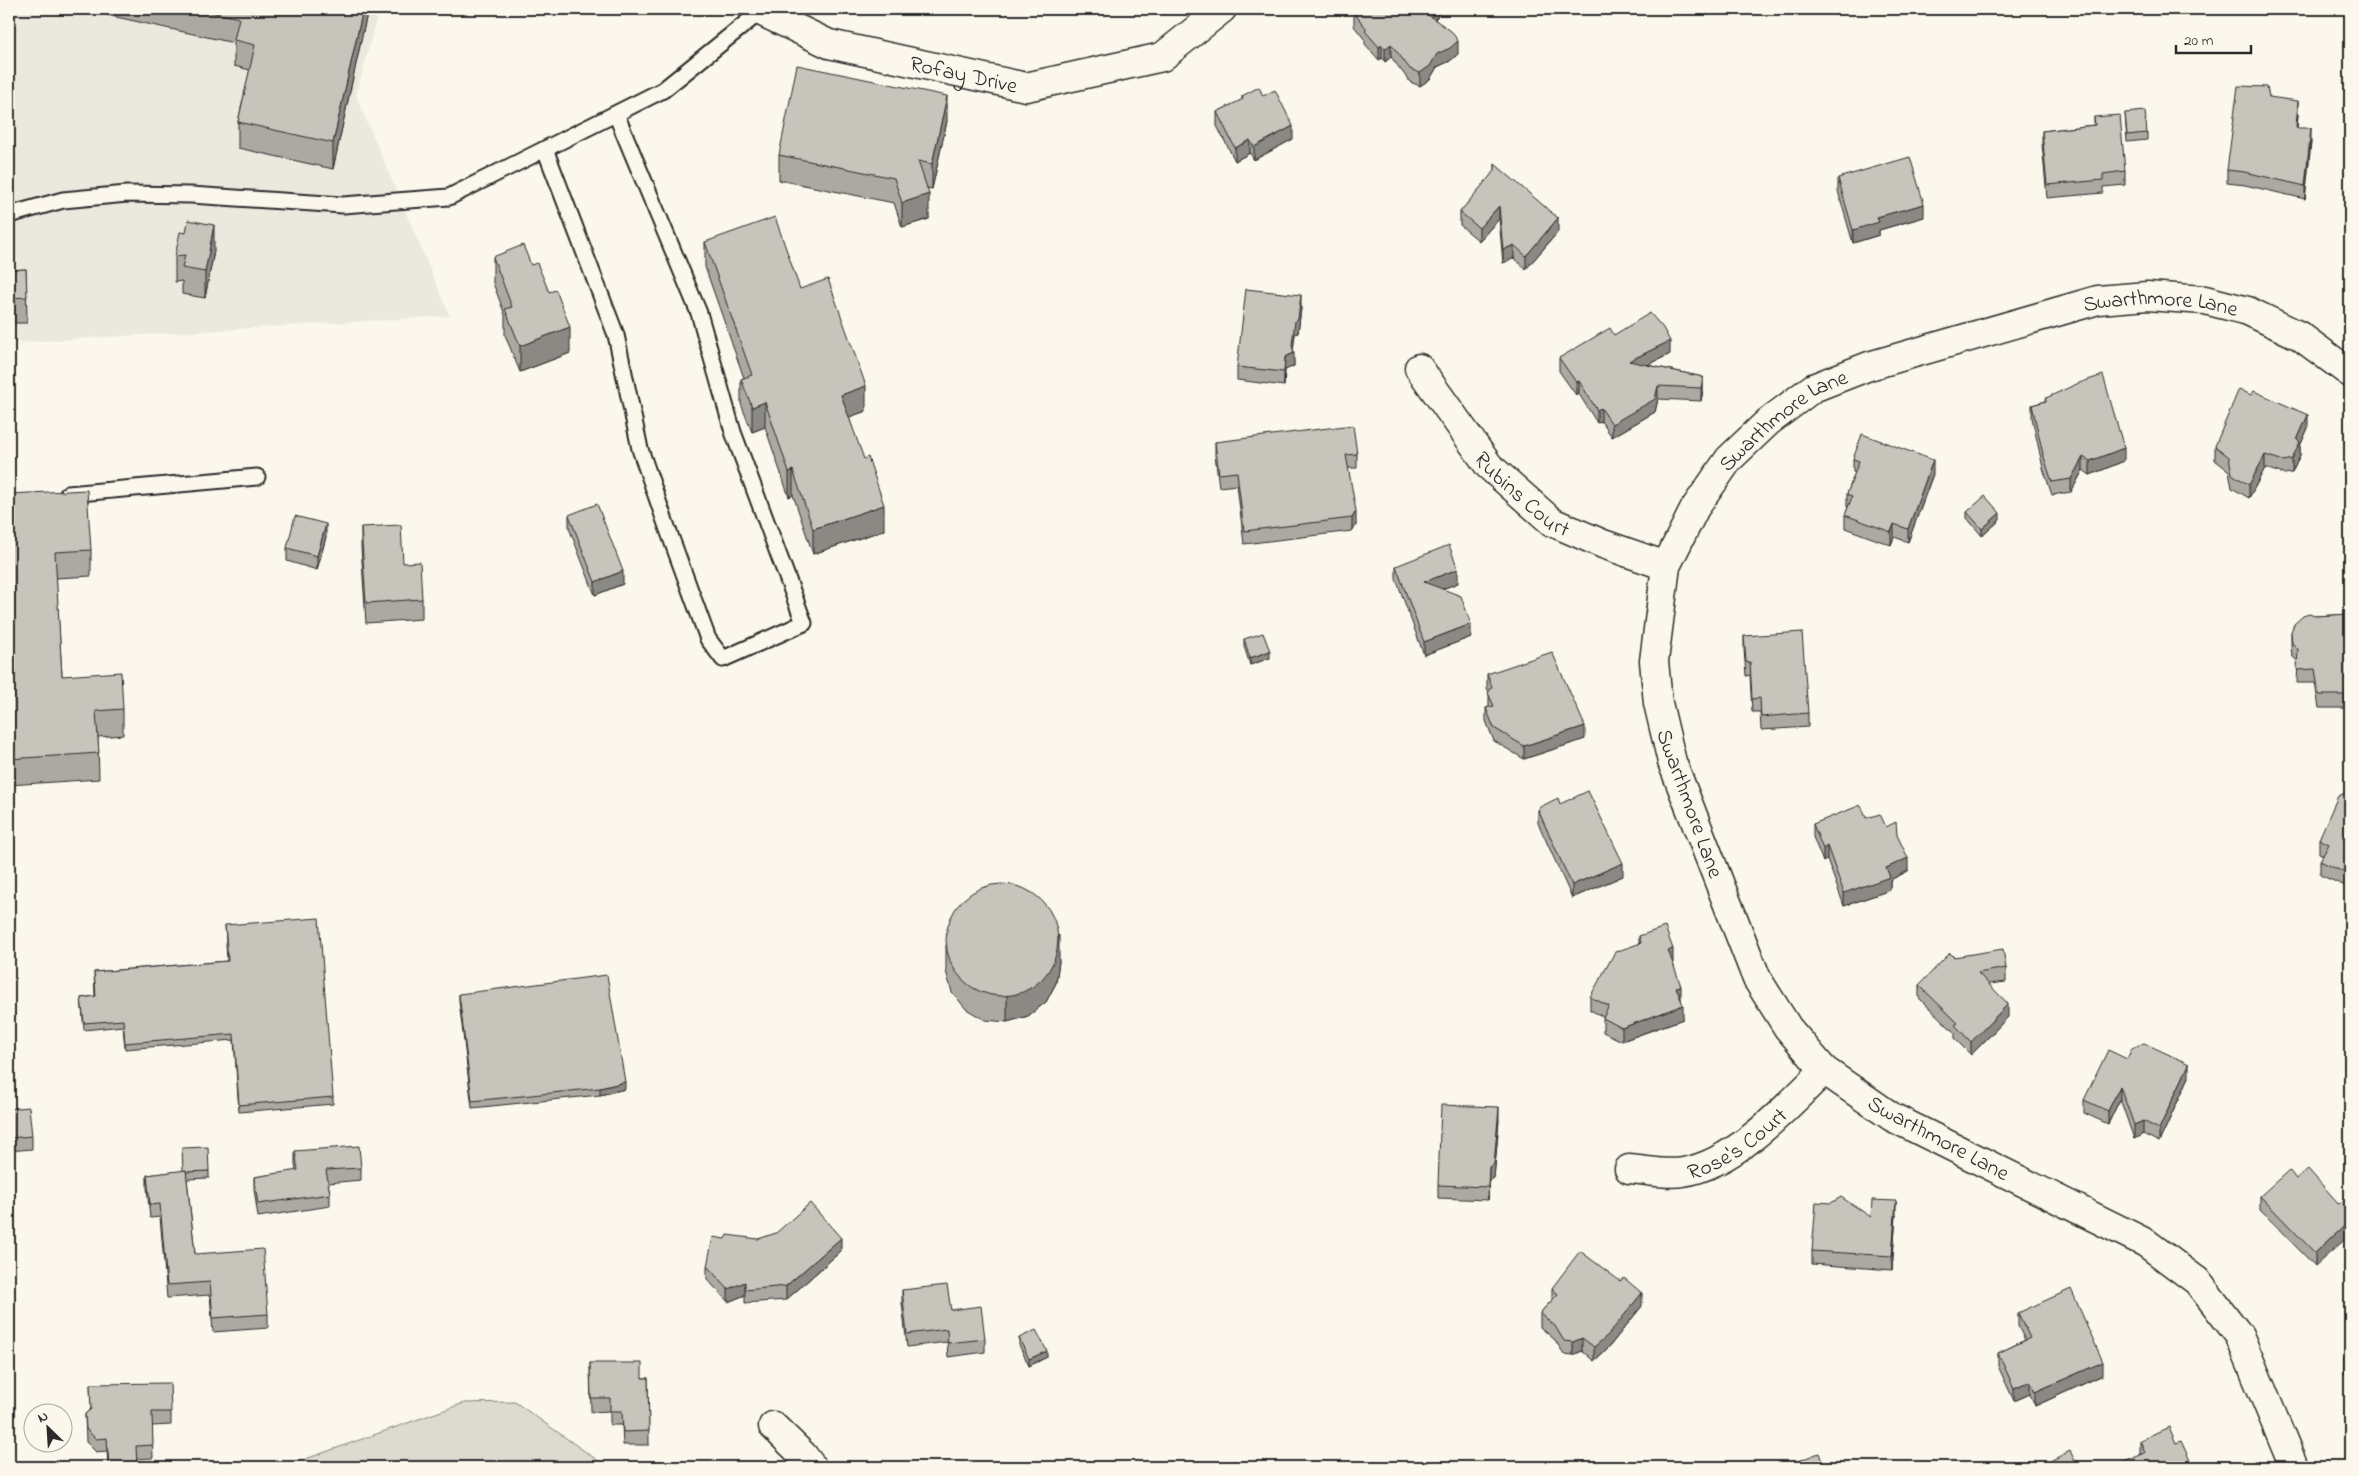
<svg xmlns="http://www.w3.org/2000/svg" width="2359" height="1476" font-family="'Indie Flower',sans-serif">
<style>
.built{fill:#ebe8de}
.green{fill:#dddad0;stroke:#84827e}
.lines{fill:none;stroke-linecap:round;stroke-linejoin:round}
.service-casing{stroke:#2b2b2b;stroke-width:19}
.minor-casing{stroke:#2b2b2b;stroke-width:31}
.service{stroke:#fbf7ec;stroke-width:15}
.minor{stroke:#fbf7ec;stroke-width:28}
.wall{fill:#aba9a2;stroke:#2b2b2b}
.shaded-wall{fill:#8b8984;stroke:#2b2b2b}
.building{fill:#c7c4bc;stroke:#2b2b2b}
.labels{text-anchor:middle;stroke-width:4.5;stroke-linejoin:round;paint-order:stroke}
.street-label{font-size:22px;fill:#2b2b2b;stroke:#fbf7ec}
</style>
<rect width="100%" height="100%" fill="#fbf7ec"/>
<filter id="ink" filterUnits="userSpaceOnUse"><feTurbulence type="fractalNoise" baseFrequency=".02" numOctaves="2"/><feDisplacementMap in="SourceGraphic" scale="10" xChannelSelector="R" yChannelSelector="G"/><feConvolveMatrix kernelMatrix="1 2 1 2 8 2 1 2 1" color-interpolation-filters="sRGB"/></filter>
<g filter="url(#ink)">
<!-- built -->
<path class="built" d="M9,9H379L356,96L450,316L9,343Z"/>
<!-- green -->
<path class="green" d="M515,1402L607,1467H283L464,1403Z"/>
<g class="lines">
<defs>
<g id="service">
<path d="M545,149L616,335L640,449L667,527L708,639L723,659L804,623L733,432L699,313L616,114"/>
<path d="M9,215L63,200L127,194L191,195L343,205L449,197L663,90L761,11"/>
<path d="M68,494L257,477"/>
</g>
<g id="minor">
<path id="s1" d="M756,9L829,44L1026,87L1162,57L1222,9"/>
<path id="s2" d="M1419,368L1489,466L1552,522L1603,544L1666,566"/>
<path id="s3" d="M1629,1169C1646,1170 1666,1175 1683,1172C1734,1165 1789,1105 1824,1070"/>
<path d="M773,1426L803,1455L812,1467"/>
<path id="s4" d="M2294,1467L2239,1335L2197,1281L2146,1243L1892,1117L1824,1070L1788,1028L1757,979L1672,762L1658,703L1654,661L1666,566L1695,508L1729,459L1768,422L1813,388L1869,366L2098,300L2147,296L2205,300L2248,311L2300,336L2350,373"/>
</g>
</defs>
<!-- service casing -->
<use href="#service" class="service-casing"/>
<!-- minor casing -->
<use href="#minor" class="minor-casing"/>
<!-- service -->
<use href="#service" class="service"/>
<!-- minor -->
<use href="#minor" class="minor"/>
</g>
<!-- wall -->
<g class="wall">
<path d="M80,9H368L333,169L238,148V122L250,70L234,66V43Z"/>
<path d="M1438,9V16L1435,19L1458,54L1450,61L1437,67L1430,79L1420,86L1410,82L1391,57L1385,62L1382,58L1379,60L1365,44V40L1354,26V13Z"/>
<path d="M1242,96H1263L1293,139L1254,160L1250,153L1235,161L1217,126V112L1242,100Z"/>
<path d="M2269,97L2298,114L2297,128L2311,142L2305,199L2245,185L2227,183V170Z"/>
<path d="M2125,113L2147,133V140L2127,142Z"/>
<path d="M2094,117L2125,171V185L2103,187V193L2047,198L2042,144V131L2094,125Z"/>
<path d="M947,121L932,189L927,188L929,219L902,227L894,203L779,180V155Z"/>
<path d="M1495,164L1558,232L1526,269L1514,258L1503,263L1499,219L1479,241L1460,225V212L1495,171Z"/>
<path d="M1838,178L1924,217L1879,230V235L1853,243L1838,191Z"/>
<path d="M186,233L214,251L205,298L182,294V281L175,282V256Z"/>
<path d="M705,242L800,289L866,411L849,417L884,530L813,554L793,495L789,497L765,427L752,432L741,404V379L744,378L705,267Z"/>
<path d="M493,257L531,265L570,353L520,372L505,335V315L493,283Z"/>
<path d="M26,269L27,323H9V270Z"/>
<path d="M1301,308L1298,333L1295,334L1293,348L1294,366L1285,370L1284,386L1237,380V367Z"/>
<path d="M1614,335L1670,354L1648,365L1703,377V390L1701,401L1658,399L1655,412L1612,437L1601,421L1597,423L1579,394L1576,395L1559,371V358Z"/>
<path d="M2046,401L2124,461L2090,475L2083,470L2071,492L2052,495L2043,468L2032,418V405Z"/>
<path d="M2308,428L2300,446V455L2292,473L2284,474L2265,468L2249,498L2232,488L2229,471L2215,460V446Z"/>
<path d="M1215,442L1357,454V468H1348L1356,525L1352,531L1244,544L1237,485L1219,487L1215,455Z"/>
<path d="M1853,459L1933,474L1908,542L1894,537L1891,545L1845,528V515L1848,508L1847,507V494L1855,473L1853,472Z"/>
<path d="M9,494L91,550V576L56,578L62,676L123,709V735L98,737L99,779L9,785Z"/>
<path d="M1967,512L2000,520L1982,536L1967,518Z"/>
<path d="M569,515L623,584L595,595L569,528Z"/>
<path d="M361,527L403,563L422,599V619L366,623L361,547Z"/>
<path d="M326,537L317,570L287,561V548Z"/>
<path d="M1396,566L1458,583L1442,589L1471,637L1424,655L1396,579Z"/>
<path d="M2350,614V708H2319L2315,683H2297L2298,662L2292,656L2291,646V632L2315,616Z"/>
<path d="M1744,636L1808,713V727L1761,730L1760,712H1752L1750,675L1746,676L1744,649Z"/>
<path d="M1244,639L1270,658L1250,665L1244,646Z"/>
<path d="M1487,674L1585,739L1524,759L1494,741L1486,721V708L1489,707V692L1487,688Z"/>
<path d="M2350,791V888L2320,875V861L2323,855L2319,853V839Z"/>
<path d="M1560,804L1623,876L1572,898L1538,823V810Z"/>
<path d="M1866,818L1886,827L1897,835L1908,871L1890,880V890L1844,906L1827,859L1823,862L1813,837V824Z"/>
<path d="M225,925L333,1097V1104L239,1112L234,1040L125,1049L123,1026L84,1030L81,998L95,996L94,972L227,961Z"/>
<path d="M1639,936L1673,962L1681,999L1683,1019L1622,1041L1603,1032V1018L1604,1017L1590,1010V997L1639,944Z"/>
<path d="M946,945L1059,961L1056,983L1046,1002L1028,1016L1007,1022L985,1020L966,1009L952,992L946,971Z"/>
<path d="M1954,957L2006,968V982L1989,984L2008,1017L1971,1055L1955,1039V1033L1919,998V985Z"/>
<path d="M459,994L625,1089L600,1095L472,1108L459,1001Z"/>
<path d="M2127,1059L2189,1077L2159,1142L2143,1134L2134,1139L2120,1099L2108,1124L2084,1113V1100Z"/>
<path d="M9,1109L32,1136V1149L9,1151Z"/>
<path d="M1499,1120L1494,1178L1489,1181L1488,1200L1438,1198V1185Z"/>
<path d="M295,1151L361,1168V1180L328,1183L330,1194V1206L258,1217L254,1189V1177L296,1171L295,1164Z"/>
<path d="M183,1171H209V1178L187,1179L195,1254L268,1314V1328L213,1332L210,1295L167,1298L160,1217L150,1218L147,1188V1175Z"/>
<path d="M2296,1179L2339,1204L2315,1266L2260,1210V1196Z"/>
<path d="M1831,1203L1871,1217L1896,1215L1892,1270L1812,1264V1251Z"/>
<path d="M841,1251L786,1300L745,1303V1295L728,1302L707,1279V1266Z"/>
<path d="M1552,1288L1642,1306L1609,1347L1594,1361L1582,1351L1573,1355L1564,1354L1555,1340L1540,1327V1313L1552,1300Z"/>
<path d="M902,1290L951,1310L985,1339V1352L948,1357L947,1342L907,1347L902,1303Z"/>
<path d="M2018,1313L2103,1375L2035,1406L2030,1394L2014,1401L1998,1366V1353L2025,1340L2018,1326Z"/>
<path d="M1019,1338L1047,1357L1029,1366L1019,1345Z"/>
<path d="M2350,1356V1389L2344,1371V1358Z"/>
<path d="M590,1363L642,1378H648L649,1445H623L622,1425H610V1411L591,1412Z"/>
<path d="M90,1384L171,1412V1425L152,1426L153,1458L136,1459L137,1467H108L107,1451L96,1452L86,1442L85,1414L91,1409Z"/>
<path d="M2140,1440L2176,1443L2140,1455Z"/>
<path d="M2052,1460L2078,1467H2053Z"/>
</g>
<!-- shaded-wall -->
<g class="shaded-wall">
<path d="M363,9H368L333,169V143Z"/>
<path d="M1432,9H1438V16L1427,27V14Z"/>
<path d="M1458,41V54L1450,61L1437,67L1430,79L1420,86V73L1437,54Z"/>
<path d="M1391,44V57L1385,62V49Z"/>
<path d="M1382,45V58L1379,60V47Z"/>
<path d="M947,96V121L932,189V164Z"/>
<path d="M2298,101V114L2296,141V128Z"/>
<path d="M1293,126V139L1254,160V147Z"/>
<path d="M2311,128V142L2305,199V186Z"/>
<path d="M1250,140V153L1235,161V148Z"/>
<path d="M929,194V219L902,227V203Z"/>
<path d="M1924,204V217L1879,230V235L1853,243V230L1877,217Z"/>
<path d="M1499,206V219L1479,241V228Z"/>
<path d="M1558,218V232L1526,269V256Z"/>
<path d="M214,225V251L205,298V272Z"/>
<path d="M1514,245V258L1503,263V250Z"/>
<path d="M1301,295V308L1298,333L1295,334L1293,353H1294V366L1285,370L1284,386V372L1285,357Z"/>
<path d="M570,327V353L520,372V346Z"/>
<path d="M1670,341V354L1629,374V361Z"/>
<path d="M1703,377V390L1701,401V388Z"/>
<path d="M1579,381V394L1576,395V382Z"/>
<path d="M866,386V411L841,420V395Z"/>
<path d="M1658,386V399L1655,412L1612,437V424Z"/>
<path d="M765,402V427L752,432V407Z"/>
<path d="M1601,408V421L1597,423V410Z"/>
<path d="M2308,415V428L2300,446V455L2292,473V459L2297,440Z"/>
<path d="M2124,448V461L2090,475V461Z"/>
<path d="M2265,455V468L2249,498V485Z"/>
<path d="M2083,457V470L2071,492V479Z"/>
<path d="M1933,460V474L1908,542V529Z"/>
<path d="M793,470V495L789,497V472Z"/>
<path d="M884,505V530L813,554V529Z"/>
<path d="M1356,511V525L1352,531V518Z"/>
<path d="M2000,513V520L1982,536V529Z"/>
<path d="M326,524V537L317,570V556Z"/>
<path d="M1894,524V537L1891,545V532Z"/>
<path d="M1458,569V583L1424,596V582Z"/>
<path d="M623,571V584L595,595V582Z"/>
<path d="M1471,624V637L1424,655V642Z"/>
<path d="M1270,651V658L1250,665V658Z"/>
<path d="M1585,726V739L1524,759V746Z"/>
<path d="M1827,846V859L1823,862V849Z"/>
<path d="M1908,858V871L1890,880V890L1844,906V893L1886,868Z"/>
<path d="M1623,863V876L1572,898V885Z"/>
<path d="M1059,935V961L1056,983L1046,1002L1028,1016L1007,1022V996Z"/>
<path d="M1673,949V962L1668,964V950Z"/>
<path d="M1681,986V999L1676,987Z"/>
<path d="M2008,1004V1017L1971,1055V1042Z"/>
<path d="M1683,1005V1019L1622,1041V1028Z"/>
<path d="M2189,1064V1077L2159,1142V1129Z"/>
<path d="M625,1082V1089L600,1095V1088Z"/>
<path d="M2120,1086V1099L2108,1124V1111Z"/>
<path d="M1499,1107V1120L1494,1178L1489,1181L1488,1200L1489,1167Z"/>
<path d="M2143,1121V1134L2134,1139V1125Z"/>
<path d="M1896,1201V1215L1892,1270V1256Z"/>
<path d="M2350,1221V1235L2315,1266V1253Z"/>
<path d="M841,1238V1251L786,1300V1286Z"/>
<path d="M745,1282V1295L728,1302V1289Z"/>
<path d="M1642,1293V1306L1609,1347L1594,1361V1347Z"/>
<path d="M1582,1338V1351L1573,1355V1342Z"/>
<path d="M1047,1351V1357L1029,1366V1359Z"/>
<path d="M2103,1362V1375L2035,1406V1392Z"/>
<path d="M2030,1381V1394L2014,1401V1388Z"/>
</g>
<!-- building -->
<g class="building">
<path d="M197,9H363L333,143L238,122L255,45L234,40L239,18Z"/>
<path d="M1358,9H1432L1427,14L1451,31L1458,41L1450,48L1437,54L1430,66L1420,73L1410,69L1391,44L1385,49L1382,45L1379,47L1365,31L1367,29L1354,13Z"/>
<path d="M797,65L947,96L932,164L918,161L929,194L902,203L894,178L779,155Z"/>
<path d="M2238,86L2267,87L2269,97L2298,101L2296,128H2311L2305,186L2245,172L2227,170Z"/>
<path d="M1259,87L1263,96L1275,90L1293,126L1254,147L1250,140L1235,148L1217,112L1243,99L1242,96Z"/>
<path d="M2145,111L2147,133L2127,135L2125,113Z"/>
<path d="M2120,115L2125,171L2103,174V180L2047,185L2042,131L2095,125L2094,117Z"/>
<path d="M1910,157L1924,204L1877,217L1879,222L1853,230L1838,178Z"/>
<path d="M1495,164L1558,218L1526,256L1514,245L1503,250L1499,206L1479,228L1460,212L1495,170Z"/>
<path d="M775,217L800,289L828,279L866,386L841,395L864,459L868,457L884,505L813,529L793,470L789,472L765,402L752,407L741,379L752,375L705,242Z"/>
<path d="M188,220L214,225L205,272L182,268L185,255L175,256L180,232L186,233Z"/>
<path d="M523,245L531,265L537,263L549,292L556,290L570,327L520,346L505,309L512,307L493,257Z"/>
<path d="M26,269L27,297L9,298V270Z"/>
<path d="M1246,289L1301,295L1298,319L1295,321L1292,345L1294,353L1285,357L1284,372L1237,367Z"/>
<path d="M1650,313L1663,328L1670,341L1629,361L1703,377L1701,388L1658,386L1655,399L1612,424L1601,408L1597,410L1579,381L1576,382L1559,358L1610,328L1614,335Z"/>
<path d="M2103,375L2124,448L2090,461L2083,457L2071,479L2052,482L2043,454L2032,405L2046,401V398L2079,383Z"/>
<path d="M2239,389L2251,395L2254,391L2308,415L2297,440L2300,442L2292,459L2284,461L2265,455L2249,485L2232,474L2229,457L2215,446Z"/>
<path d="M1353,425L1357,454L1346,455L1356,511L1352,518L1244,531L1237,472L1219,474L1215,442Z"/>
<path d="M1862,434L1933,460L1908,529L1894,524L1891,532L1845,515L1852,497L1847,494L1859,461L1853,459Z"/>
<path d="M87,490L91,550L55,552L62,676L121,672L123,709L96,711L99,753L9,759V494Z"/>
<path d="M1985,496L2000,513L1982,529L1967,512Z"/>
<path d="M597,504L623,571L595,582L569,515Z"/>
<path d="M295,516L326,524L317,556L287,548Z"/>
<path d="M401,525L403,563L420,562L422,599L366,603L361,527Z"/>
<path d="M1449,545L1458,569L1424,582L1461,596L1471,624L1424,642L1396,566Z"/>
<path d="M2309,614L2315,616L2350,614V695H2319L2315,669L2297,670L2298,649L2292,643L2291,632L2294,624L2303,616Z"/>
<path d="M1802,632L1808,713L1761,717L1760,698L1752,699L1750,662H1746L1744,636Z"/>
<path d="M1263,633L1270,651L1250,658L1244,639Z"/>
<path d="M1552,652L1585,726L1524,746L1494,728L1486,708L1494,706L1488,693L1492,687L1487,674Z"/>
<path d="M1588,791L1623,863L1572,885L1538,810L1540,807L1558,798L1560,804Z"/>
<path d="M2350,791V875L2320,861L2329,844L2319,839L2338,796Z"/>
<path d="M1861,805L1866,818L1880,814L1886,827L1896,822L1897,835L1908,858L1886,868L1890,877L1844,893L1827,846L1823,849L1813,824Z"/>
<circle cx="1002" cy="940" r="56"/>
<path d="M319,918L333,1097L239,1105L234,1034L125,1043L123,1020L84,1023L81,998L96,996L94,972L228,961L225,925Z"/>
<path d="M1665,927L1673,949L1668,950L1681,986L1676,987L1683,1005L1622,1028L1603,1018L1609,1006L1590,997L1615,952L1641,943L1639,936Z"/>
<path d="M2003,949L2006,968L1978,973L2008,1004L1971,1042L1955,1025L1958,1023L1919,985L1950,953L1954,957Z"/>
<path d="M607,975L625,1082L600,1088L472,1101L459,994Z"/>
<path d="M2144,1043L2189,1064L2159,1129L2143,1121L2134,1125L2120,1086L2108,1111L2084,1100L2108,1050L2127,1059L2132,1048Z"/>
<path d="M1441,1105L1499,1107L1494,1164L1489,1167L1488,1187L1438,1185Z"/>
<path d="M29,1107L32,1136L9,1138V1109Z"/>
<path d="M359,1146L361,1168L326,1170L330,1194L258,1204L254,1177L298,1170L295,1151Z"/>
<path d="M208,1147L209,1171L186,1172V1170L183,1171L182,1148Z"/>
<path d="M2308,1169L2339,1204L2345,1199L2350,1204V1221L2315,1253L2260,1196L2289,1170L2296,1179Z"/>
<path d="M186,1170L195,1254L263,1249L268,1314L213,1318L210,1282L167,1285L160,1204L150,1205L147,1175Z"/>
<path d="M1841,1197L1871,1217L1872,1200L1896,1201L1892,1256L1812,1251L1816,1202L1831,1203Z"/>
<path d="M810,1203L841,1238L786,1286L745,1290V1282L728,1289L707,1266L713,1237L725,1239L727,1235L758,1239L776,1233Z"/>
<path d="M1580,1251L1620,1281L1624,1278L1642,1293L1609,1334L1594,1347L1582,1338L1573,1342L1564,1341L1555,1326L1540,1313L1558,1294L1552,1288Z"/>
<path d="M947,1285L951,1310L981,1306L985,1339L948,1343L947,1329L907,1334L902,1290Z"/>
<path d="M2071,1289L2103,1362L2035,1392L2030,1381L2014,1388L1998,1353L2030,1338L2018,1313Z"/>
<path d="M1036,1330L1047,1351L1029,1359L1019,1338Z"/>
<path d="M2350,1356V1376L2344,1358Z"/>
<path d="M590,1363H642V1378H648L649,1431L623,1432L622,1411H610V1398H591Z"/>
<path d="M170,1383L171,1412H152L153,1445L136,1446L137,1467H109L107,1438L96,1439L86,1429L85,1414L91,1409L90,1384Z"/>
<path d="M2169,1427L2176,1443L2181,1441L2193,1467H2113L2145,1453L2140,1440Z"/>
<path d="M2070,1451L2078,1467H2056L2052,1460Z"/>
<path d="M1819,1453L1824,1467H1782Z"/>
</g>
</g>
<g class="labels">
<!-- street labels -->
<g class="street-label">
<text dy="8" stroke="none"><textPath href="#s1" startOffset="219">Rofay Drive</textPath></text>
<text dy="8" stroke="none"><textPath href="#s4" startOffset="1782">Swarthmore Lane</textPath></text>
<text dy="8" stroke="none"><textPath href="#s4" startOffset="1378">Swarthmore Lane</textPath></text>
<text dy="8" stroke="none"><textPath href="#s2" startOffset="164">Rubins Court</textPath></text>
<text transform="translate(1691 803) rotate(70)" y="8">Swarthmore Lane</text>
<text transform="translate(1939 1137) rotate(28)" y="8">Swarthmore Lane</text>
<text dy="8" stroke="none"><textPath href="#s3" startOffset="116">Rose's Court</textPath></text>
</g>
</g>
<!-- margin -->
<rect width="2359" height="1476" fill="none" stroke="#fbf7ec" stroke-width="30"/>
<rect x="15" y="15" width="2329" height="1446" fill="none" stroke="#2b2b2b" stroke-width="2" filter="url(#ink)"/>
<!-- north arrow -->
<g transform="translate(48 1428) rotate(335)"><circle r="24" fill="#fbf7ec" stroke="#a8a59f"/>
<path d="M0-4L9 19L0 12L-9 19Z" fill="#2b2b2b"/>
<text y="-8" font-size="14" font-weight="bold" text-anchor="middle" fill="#2b2b2b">N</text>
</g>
<!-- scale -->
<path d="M2176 45v8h75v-8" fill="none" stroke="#2b2b2b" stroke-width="2.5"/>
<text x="2184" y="45" font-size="15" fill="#2b2b2b" stroke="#fbf7ec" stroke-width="4" paint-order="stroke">20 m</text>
</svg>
